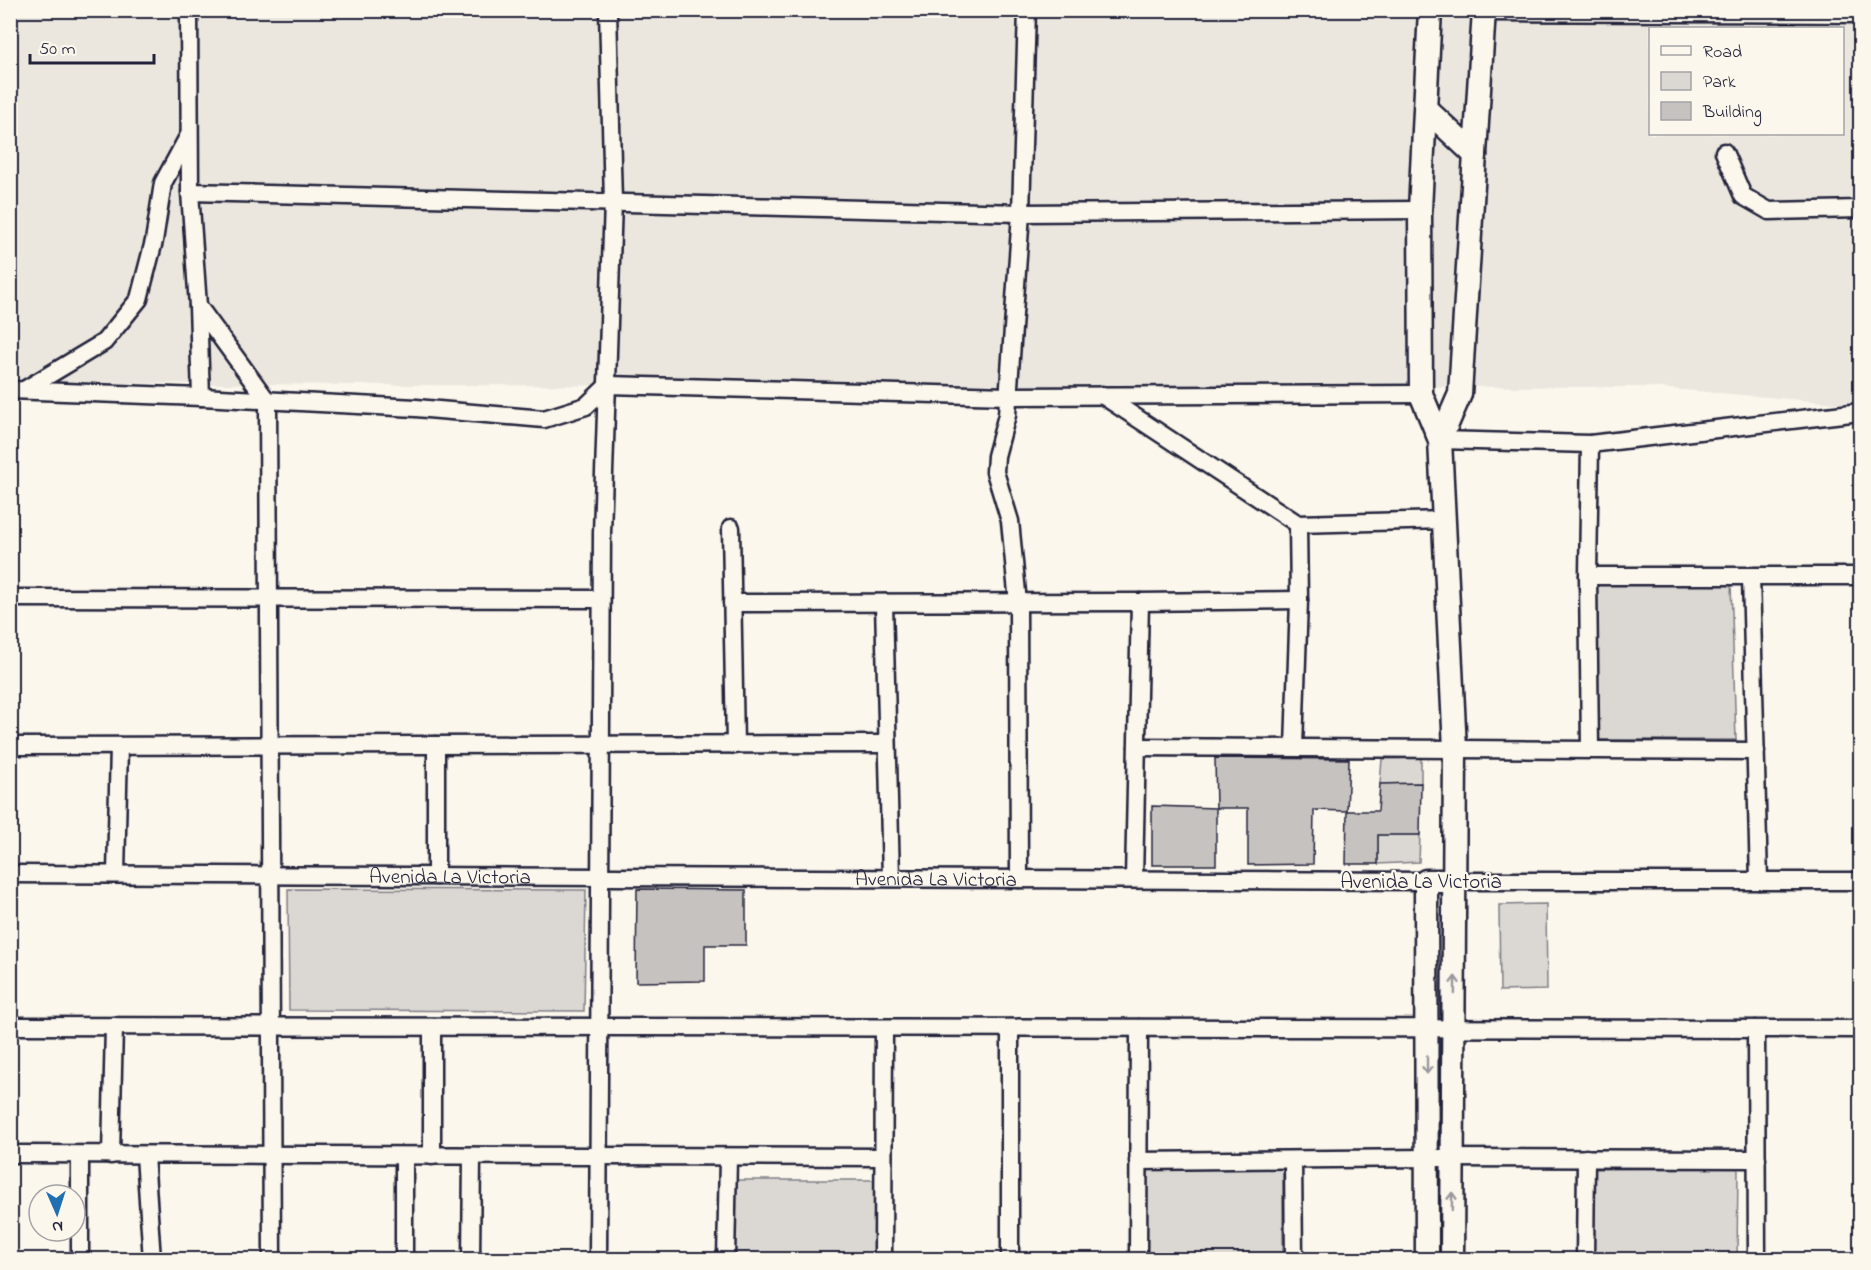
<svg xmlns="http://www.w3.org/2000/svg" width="1871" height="1270" font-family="'Indie Flower',sans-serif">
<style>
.built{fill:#ebe7df;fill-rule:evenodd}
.green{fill:#dbd8d3;stroke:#7e7d87;stroke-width:1.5}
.building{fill:#c6c2c0;stroke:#22223b;stroke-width:1.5}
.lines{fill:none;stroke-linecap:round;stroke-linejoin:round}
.street-casing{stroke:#22223b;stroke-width:21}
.secondary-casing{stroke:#22223b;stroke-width:27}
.street{stroke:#fbf7ec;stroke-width:16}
.secondary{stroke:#fbf7ec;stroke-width:22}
.oneway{stroke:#99979c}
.labels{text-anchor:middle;stroke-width:4.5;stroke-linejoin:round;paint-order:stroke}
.street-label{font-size:21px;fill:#22223b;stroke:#fbf7ec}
</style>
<rect width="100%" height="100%" fill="#fbf7ec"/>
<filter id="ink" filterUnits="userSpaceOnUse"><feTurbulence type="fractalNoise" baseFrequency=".0167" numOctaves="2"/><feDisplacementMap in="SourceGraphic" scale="12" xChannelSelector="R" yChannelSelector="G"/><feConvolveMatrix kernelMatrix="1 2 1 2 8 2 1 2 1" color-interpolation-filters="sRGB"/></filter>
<g filter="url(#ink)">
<!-- built -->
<path class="built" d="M11,11H1860V403H1837L1647,387L349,385L11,382ZM1650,28H1842V134H1650Z"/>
<!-- green -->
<g class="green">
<path d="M1595,583H1731L1736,740H1598Z"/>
<path d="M1421,758V783L1380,784L1382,759Z"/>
<path d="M1378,835H1420L1419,862L1378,864Z"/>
<path d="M288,889L586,890L584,1011L289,1010Z"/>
<path d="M1546,904L1547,990L1500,991L1499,905Z"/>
<path d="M1283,1168V1259L1144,1260L1145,1169Z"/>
<path d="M1738,1168L1737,1259H1594L1595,1169Z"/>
<path d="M735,1180H875V1259L733,1260Z"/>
</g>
<!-- building -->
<g class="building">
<path d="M1215,758L1349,759L1347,811L1314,810L1313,864L1248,865V808H1216Z"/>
<path d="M1421,783L1420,835H1378V864H1346L1347,811H1378L1380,784Z"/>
<path d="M1152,806L1216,808V865H1152Z"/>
<path d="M637,889L746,890V945H705V981L636,982Z"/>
</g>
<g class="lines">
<defs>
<g id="street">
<path d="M189,10L190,192L198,306L201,397"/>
<path d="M1484,12L1860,14"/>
<path d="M1724,152L1743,196L1769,211L1860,209"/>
<path d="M190,192L1021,213L1420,210"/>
<path d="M198,306L268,402L272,1260"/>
<path d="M10,390L201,397L416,408L544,419L586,406L608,385L1008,396L1421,394"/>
<path d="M24,390L104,342L139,299L154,241L163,183L189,135"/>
<path d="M1102,395L1298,524L1444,520"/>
<path d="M1440,440L1590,444L1860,412"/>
<path d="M731,528L735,745"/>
<path d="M1588,576H1860"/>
<path d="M1751,576L1759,881"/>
<path d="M10,598L601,599"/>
<path d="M732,603L1140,602L1299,600"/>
<path d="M884,603L891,878"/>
<path d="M436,745V876"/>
<path d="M10,746L887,744"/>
<path d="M1137,747L1756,751"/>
<path d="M1294,747L1299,600L1298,524"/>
<path d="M1590,749L1588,576L1590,444"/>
<path id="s1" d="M10,874L1426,881"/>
<path d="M116,874L119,746"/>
<path d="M1019,879L1018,603L1010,521L995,472L996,456L1007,415L1021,213L1027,10"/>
<path d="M1134,879L1140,602"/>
<path d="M1456,881H1860"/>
<path d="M10,1026L1860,1029"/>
<path d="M432,1027V1156"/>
<path d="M1010,1028V1260"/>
<path d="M1756,1029L1757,1260"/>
<path d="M10,1154L883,1157"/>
<path d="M80,1155V1260"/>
<path d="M111,1155L114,1026"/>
<path d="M145,1155L152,1260"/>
<path d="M1293,1160L1294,1260"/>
<path d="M1138,1161L1427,1158L1757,1159"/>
<path d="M404,1260V1156"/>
<path d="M471,1260L472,1156"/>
<path d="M598,1260L602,533L613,202L608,10"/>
<path d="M726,1260L728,1157"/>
<path d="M883,1260L884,1028"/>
<path d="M1138,1260L1139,1028"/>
<path d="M1585,1260L1586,1158"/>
</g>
<g id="secondary">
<path d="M1430,10L1420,210L1421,394L1440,440L1455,749L1452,1260"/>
<path d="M1426,109L1475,155"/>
<path d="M1440,440L1460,394L1484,10"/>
<path d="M1427,1260L1426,881H1456"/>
</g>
</defs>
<!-- street casing -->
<use href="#street" class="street-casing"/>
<!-- secondary casing -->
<use href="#secondary" class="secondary-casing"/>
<!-- street -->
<use href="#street" class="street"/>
<!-- secondary -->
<use href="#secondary" class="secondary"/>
</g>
<!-- one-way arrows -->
<defs><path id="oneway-shaft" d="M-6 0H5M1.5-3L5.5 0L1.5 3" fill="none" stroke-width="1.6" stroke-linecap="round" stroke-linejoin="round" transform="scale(1.5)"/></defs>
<g class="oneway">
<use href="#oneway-shaft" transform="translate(1455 985) rotate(-89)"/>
<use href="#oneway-shaft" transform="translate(1427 1065) rotate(90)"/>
<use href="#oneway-shaft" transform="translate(1452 1201) rotate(-89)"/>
</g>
</g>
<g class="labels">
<!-- street labels -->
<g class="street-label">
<text dy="7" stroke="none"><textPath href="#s1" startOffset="440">Avenida La Victoria</textPath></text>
<text dy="7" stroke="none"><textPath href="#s1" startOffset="926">Avenida La Victoria</textPath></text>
<text x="1421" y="888">Avenida La Victoria</text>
</g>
</g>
<!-- margin -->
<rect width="1871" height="1270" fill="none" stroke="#fbf7ec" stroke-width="36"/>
<rect x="18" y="18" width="1835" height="1234" fill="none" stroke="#22223b" stroke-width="2" filter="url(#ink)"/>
<!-- legend -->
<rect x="1649" y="27" width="195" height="108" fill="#fbf7ec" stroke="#a4a2a5" stroke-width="1.5"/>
<rect x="1661" y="46" width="30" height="9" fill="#fbf7ec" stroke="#a4a2a5" stroke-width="1.5"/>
<text x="1703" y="57" font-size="18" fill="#22223b">Road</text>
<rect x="1661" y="72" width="30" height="18" fill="#dbd8d3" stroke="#a4a2a5" stroke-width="1.5"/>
<text x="1703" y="87" font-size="18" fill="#22223b">Park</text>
<rect x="1661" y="102" width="30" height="18" fill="#c6c2c0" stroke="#a4a2a5" stroke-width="1.5"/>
<text x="1703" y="117" font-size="18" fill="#22223b">Building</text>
<!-- north arrow -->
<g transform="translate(57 1213) rotate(177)"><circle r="28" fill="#fbf7ec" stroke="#a4a2a5" stroke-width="1.5"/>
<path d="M0-4.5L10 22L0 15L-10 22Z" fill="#1f6fb2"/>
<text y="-9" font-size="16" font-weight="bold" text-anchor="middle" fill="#22223b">N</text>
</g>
<!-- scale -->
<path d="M30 54v9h124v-9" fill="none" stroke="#22223b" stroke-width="3"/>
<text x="39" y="54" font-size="18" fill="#22223b" stroke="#fbf7ec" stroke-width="4.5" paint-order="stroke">50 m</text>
</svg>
